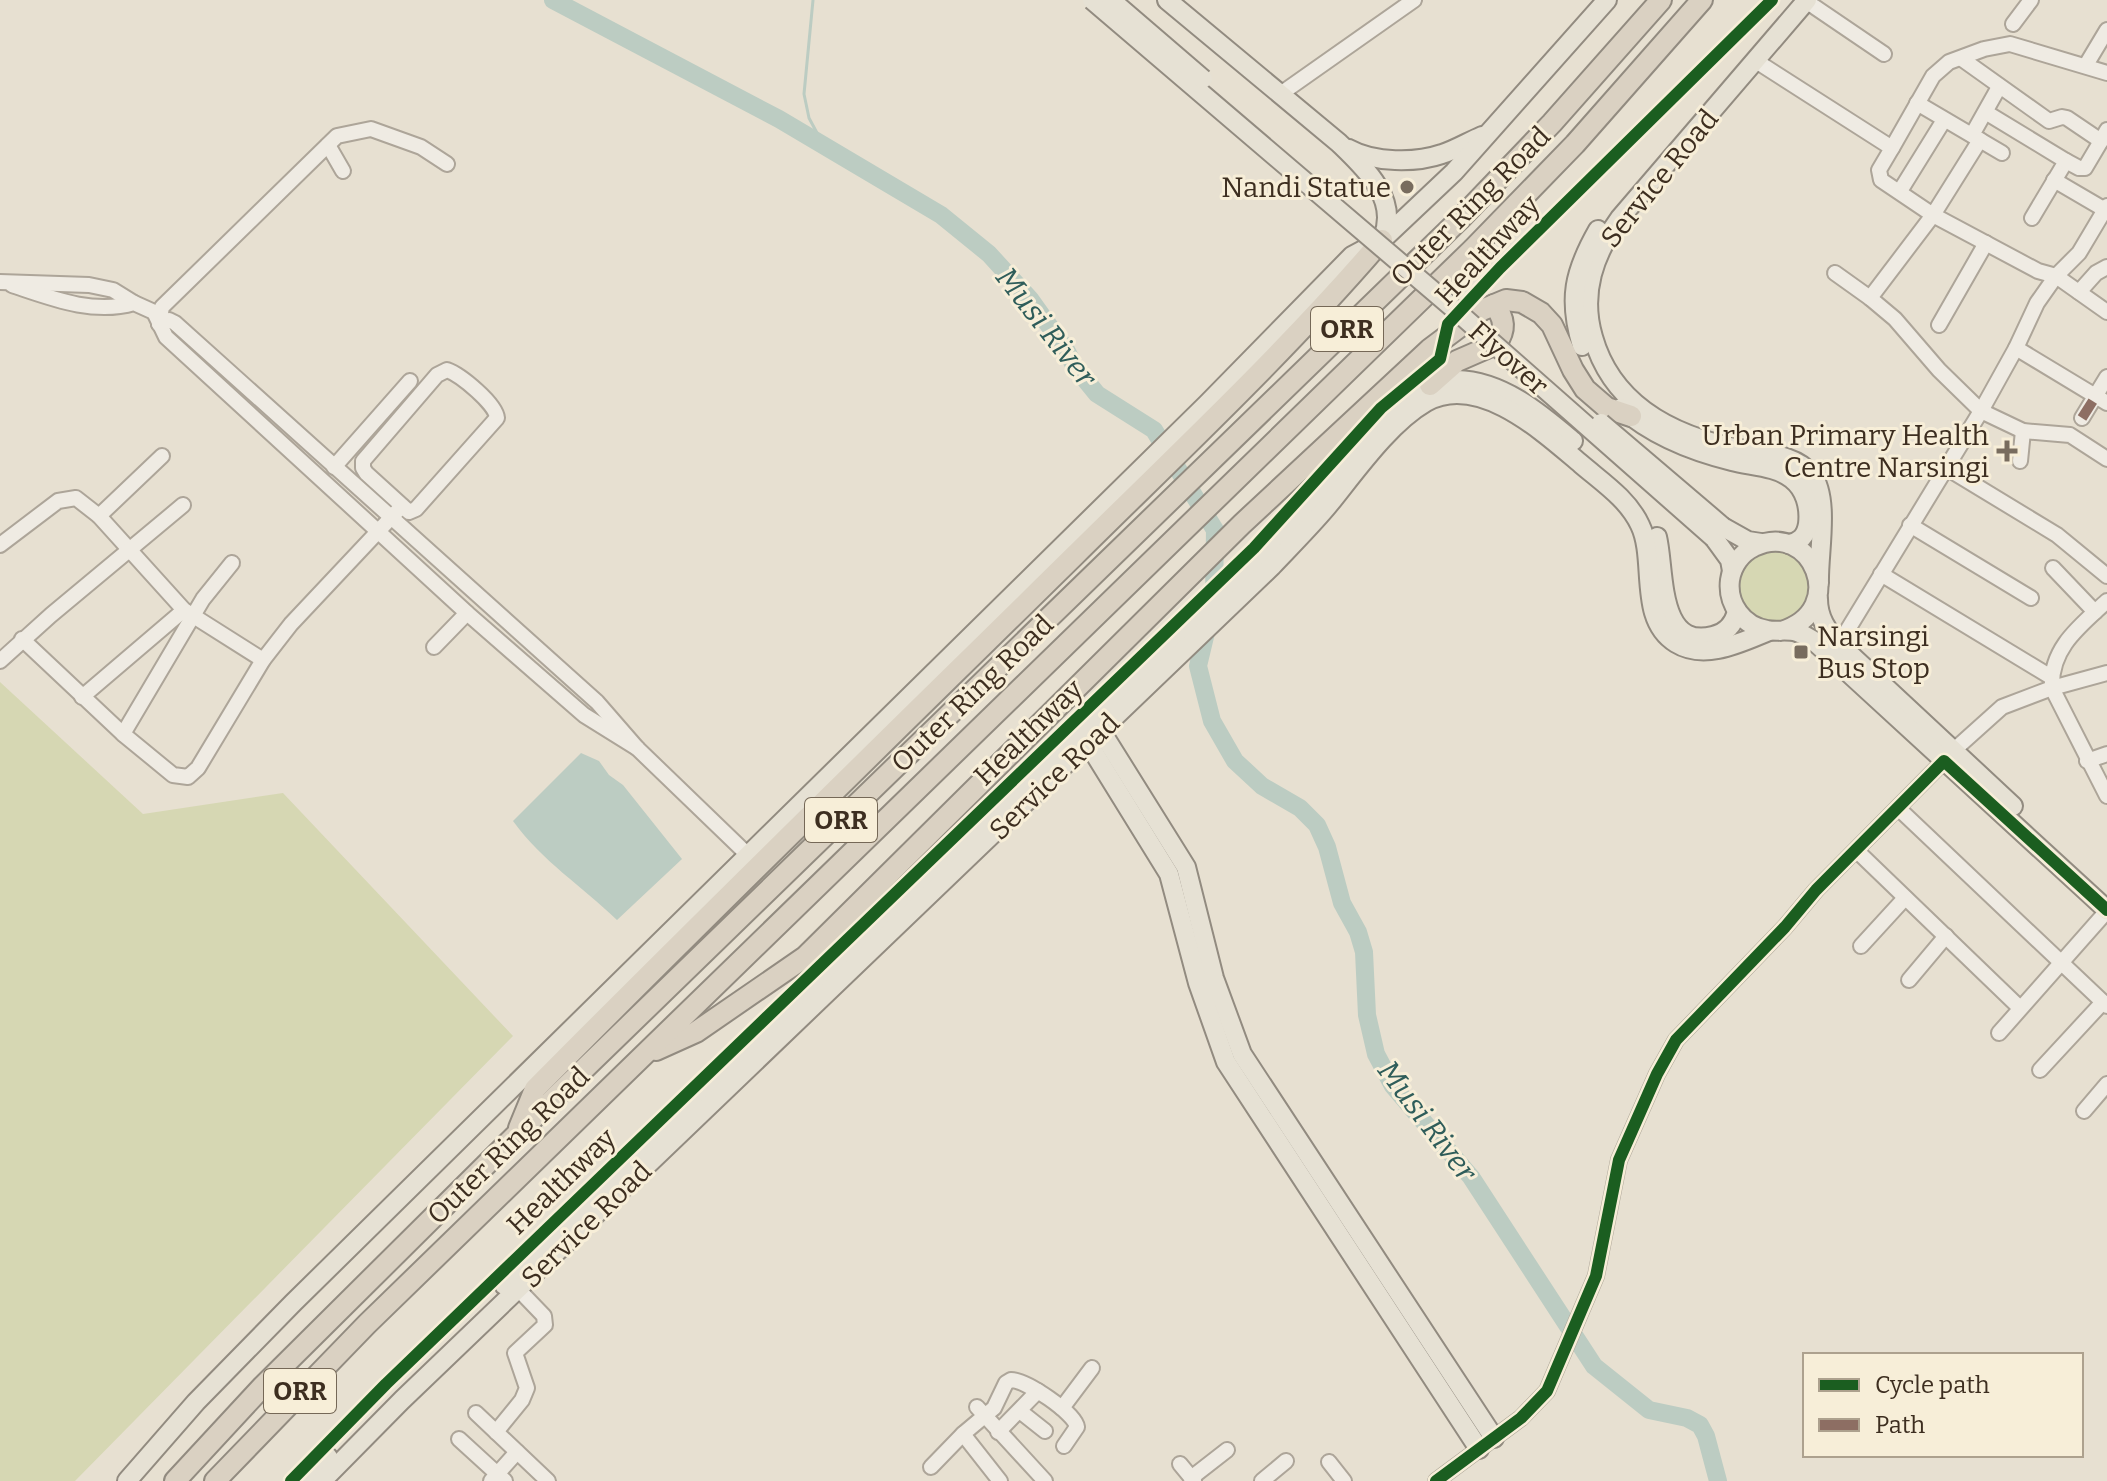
<svg xmlns="http://www.w3.org/2000/svg" width="2107" height="1481" font-family="Bitter,serif">
<style>
.green{fill:#d6d7b3}
.water{fill:#bcccc2}
.lines{fill:none;stroke-linecap:round;stroke-linejoin:round}
.stream{stroke:#bcccc2;stroke-width:3}
.river{stroke:#bcccc2;stroke-width:18}
.minor-casing{stroke:#ada599;stroke-width:18}
.major-casing{stroke:#928b80;stroke-width:22}
.highway-casing{stroke:#928b80;stroke-width:24}
.minor{stroke:#efebe3;stroke-width:14}
.major{stroke:#e6e1d4;stroke-width:18}
.highway{stroke:#dad1c2;stroke-width:20}
.major-bridge-casing{stroke:#928b80;stroke-width:22;stroke-linecap:butt}
.major-bridge{stroke:#e6e1d4;stroke-width:18}
.quiet{stroke:#8d6e63;stroke-width:10;stroke-dasharray:20 10;stroke-linecap:butt}
.cycleway-casing{stroke:#f7eed8;stroke-width:17}
.cycleway{stroke:#1b5e20;stroke-width:12}
.poi-dot{fill:#786c5e;stroke:#f7eed8;stroke-width:3}
.labels{text-anchor:middle;stroke-width:6;stroke-linejoin:round;paint-order:stroke}
.shield{fill:#f7eed8;stroke:#756857;stroke-width:2}
.shield-label{font-size:26px;font-weight:bold;fill:#3d2e20}
.street-label{font-size:28px;fill:#3d2e20;stroke:#f7eed8}
.poi-label{font-size:28px;fill:#3d2e20;stroke:#f7eed8;text-anchor:end}
.water-label{font-size:30px;font-style:italic;fill:#2f5d5a;stroke:#f7eed8}
</style>
<rect width="100%" height="100%" fill="#e7e0d1"/>
<!-- green -->
<g class="green">
<circle cx="1774" cy="586" r="35"/>
<path d="M0,682L143,814L283,793L513,1036L75,1481H0Z"/>
</g>
<!-- water -->
<path class="water" d="M581,753L599,761L609,775L623,785L682,859L617,920C582,886 543,862 513,821Z"/>
<g class="lines">
<!-- stream -->
<path class="stream" d="M813,0L804,94L809,118L824,146"/>
<!-- river -->
<path class="river" d="M553,0L779,119L941,215L989,254L1030,299L1065,348L1075,367L1097,394L1154,430L1215,530L1214,599L1198,666L1212,721L1235,761L1262,786L1300,808L1317,825L1327,847L1342,903L1358,932L1364,952L1367,1015L1376,1054L1393,1086L1471,1177L1594,1366L1649,1410L1687,1418L1700,1425L1706,1436L1718,1481"/>
<defs>
<g id="minor">
<path d="M1806,1L1884,54"/>
<path d="M2013,24L2031,0"/>
<path d="M1962,59L2049,121L2062,117L2067,118L2101,141L2107,130"/>
<path d="M1756,61L1892,148L1879,170L1881,180L1933,215L2038,271L2056,276L2107,312"/>
<path d="M2086,65L2107,30"/>
<path d="M1279,95L1414,0"/>
<path d="M1917,103L2002,153"/>
<path d="M1987,113L2066,161L2032,218"/>
<path d="M1972,135L1999,87"/>
<path d="M1980,140L1933,215L1870,298L1895,319L1939,370L1981,411L2023,431L2070,435L2107,459"/>
<path d="M328,145L343,171"/>
<path d="M1892,148L1933,76L1949,62L1984,49L2010,44L2107,73"/>
<path d="M2066,161L2079,168H2085L2101,141"/>
<path d="M2054,180L2107,211"/>
<path d="M1900,191L1944,120"/>
<path d="M1835,273L1870,298"/>
<path d="M0,282L89,285L113,290L134,303"/>
<path d="M12,285C51,298 93,315 134,303L154,312L166,337L467,613L584,715L637,748"/>
<path d="M2079,292L2096,273L2107,267"/>
<path d="M159,324L169,320L175,323L597,702L637,748L749,856"/>
<path d="M159,324L162,307L337,136L371,129L421,147L447,164"/>
<path d="M1939,325L1986,243"/>
<path d="M2016,348L2107,403"/>
<path d="M447,370C461,375 496,404 497,418L416,509L409,512L366,473L363,468V461L437,375Z"/>
<path d="M2082,418L2107,377"/>
<path d="M2020,461L2023,431"/>
<path d="M334,467L410,381"/>
<path d="M1945,467L2057,535L2107,576"/>
<path d="M99,516L162,456"/>
<path d="M1910,525L2031,598"/>
<path d="M0,545L58,501L76,498L99,516L184,610L263,660"/>
<path d="M2053,568L2095,612"/>
<path d="M1881,574L2051,677"/>
<path d="M2107,601C2080,626 2050,648 2052,688L2107,796"/>
<path d="M22,639L123,734L173,775L188,777L198,768L263,660L291,624L402,506"/>
<path d="M1839,644L1981,411L2016,348L2037,303L2056,276L2079,253L2107,206"/>
<path d="M434,647L467,613"/>
<path d="M0,661L51,615L183,505"/>
<path d="M82,697L184,610"/>
<path d="M123,734L203,599L232,563"/>
<path d="M1953,751L2002,707L2052,688L2107,673"/>
<path d="M2087,761L2107,754"/>
<path d="M1898,808L2107,1006"/>
<path d="M1857,851L2020,1008"/>
<path d="M1861,946L1905,898"/>
<path d="M1909,980L1946,936"/>
<path d="M1999,1033L2107,911"/>
<path d="M2040,1070L2103,1002"/>
<path d="M2084,1111L2107,1084"/>
<path d="M977,1407L1045,1481"/>
<path d="M1062,1408L1092,1368"/>
<path d="M1021,1412L1045,1431"/>
<path d="M476,1413L548,1481"/>
<path d="M496,1432L522,1400L527,1388L515,1353L545,1325L544,1316L518,1289"/>
<path d="M998,1432L1038,1391"/>
<path d="M459,1439L505,1481"/>
<path d="M1329,1462L1344,1481"/>
<path d="M1180,1464L1194,1481"/>
<path d="M931,1467L963,1434"/>
<path d="M1191,1478L1227,1450"/>
<path d="M491,1481L517,1452"/>
<path d="M1000,1481L963,1434L994,1408L1006,1383L1011,1380C1026,1380 1075,1413 1077,1427L1064,1446"/>
<path d="M1262,1481L1286,1461"/>
<path d="M1436,1481L1521,1418L1547,1391L1596,1276L1619,1160L1657,1074L1676,1040L1785,927L1816,890L1944,761"/>
</g>
<g id="major">
<path d="M1167,0L1339,143C1365,168 1399,199 1383,237"/>
<path d="M1807,0L1620,218C1594,254 1580,293 1593,337C1613,408 1678,438 1745,450C1768,454 1797,455 1812,475C1830,499 1818,554 1819,583"/>
<path d="M1349,149C1374,163 1416,163 1442,154C1455,150 1468,142 1482,136"/>
<path d="M1582,346C1568,299 1574,272 1598,230"/>
<path d="M1621,408C1653,436 1691,451 1732,461C1751,466 1776,466 1792,479C1805,489 1810,507 1808,524C1806,536 1800,542 1789,544"/>
<path d="M1723,527L1748,541L1761,543"/>
<path d="M1657,537C1665,569 1657,650 1713,636C1726,633 1734,624 1737,611"/>
<path d="M1714,538L1730,560L1732,571"/>
<path d="M1818,599C1818,618 1827,630 1839,644L2013,806"/>
<path d="M1781,631C1851,610 1811,519 1754,547C1741,553 1732,566 1730,580C1727,604 1743,626 1767,630C1776,632 1788,629 1797,632C1803,634 1809,638 1814,641L2107,910"/>
<path d="M1101,731L1186,867L1214,978L1242,1054L1494,1438"/>
<path d="M1088,743L1169,874L1198,983L1226,1062L1479,1449"/>
<path d="M504,1285L1262,556C1279,538 1296,521 1312,503C1346,464 1401,380 1457,380C1503,381 1541,414 1573,441"/>
<path d="M127,1481L196,1402L293,1303L1207,404L1352,256L1382,240L1454,172L1607,0"/>
<path d="M305,1481L328,1457"/>
<path d="M322,1481L402,1400L1272,566C1290,547 1309,528 1326,508C1354,474 1388,424 1426,402C1479,372 1544,433 1581,464C1602,482 1628,499 1640,525C1657,560 1637,619 1676,643C1705,661 1742,642 1769,631"/>
</g>
<g id="highway">
<path d="M1430,385L1457,361L1496,344C1506,330 1505,318 1494,305"/>
<path d="M656,1050L696,1032L805,957L1242,524L1430,349L1482,310L1506,300L1522,302L1541,313L1552,325L1573,370L1585,389L1607,408L1631,416"/>
<path d="M519,1128L535,1089C713,909 894,733 1075,555C1179,452 1287,351 1382,240"/>
<path d="M175,1481L263,1386L516,1135L1460,219L1552,123L1661,0"/>
<path d="M215,1481L367,1324L1473,249L1575,144L1702,0"/>
</g>
</defs>
<!-- minor casing -->
<use href="#minor" class="minor-casing"/>
<!-- major casing -->
<use href="#major" class="major-casing"/>
<!-- highway casing -->
<use href="#highway" class="highway-casing"/>
<!-- minor -->
<use href="#minor" class="minor"/>
<!-- major -->
<use href="#major" class="major"/>
<!-- highway -->
<use href="#highway" class="highway"/>
<defs>
<g id="major-bridge">
<path d="M1092,0L1453,308L1714,538"/>
<path d="M1111,0L1203,79"/>
<path d="M1601,423L1723,527"/>
</g>
</defs>
<!-- major-bridge casing -->
<use href="#major-bridge" class="major-bridge-casing"/>
<!-- major-bridge -->
<use href="#major-bridge" class="major-bridge"/>
<!-- quiet -->
<path class="quiet" d="M2082,418L2096,396"/>
<defs>
<g id="cycleway">
<path d="M291,1481L386,1384L1254,548L1381,408L1440,359L1448,324L1500,268L1772,0"/>
<path d="M1436,1481L1521,1418L1547,1391L1596,1276L1619,1160L1657,1074L1676,1040L1785,927L1816,890L1944,761L2107,910"/>
</g>
</defs>
<!-- cycleway casing -->
<use href="#cycleway" class="cycleway-casing"/>
<!-- cycleway -->
<use href="#cycleway" class="cycleway"/>
</g>
<!-- markers -->
<g class="poi-dot">
<circle cx="1407" cy="187" r="8"/>
<path d="M2003 439h8v8h8v8h-8v8h-8v-8h-8v-8h8z"/>
<rect x="1793" y="644" width="16" height="16" rx="4"/>
</g>
<g class="labels">
<!-- shield labels -->
<g class="shield">
<rect x="1311" y="307" width="72" height="44" rx="6"/>
<rect x="805" y="798" width="72" height="44" rx="6"/>
<rect x="264" y="1369" width="72" height="44" rx="6"/>
</g>
<g class="shield-label">
<text x="1347" y="338">ORR</text>
<text x="841" y="829">ORR</text>
<text x="300" y="1400">ORR</text>
</g>
<!-- street labels -->
<g class="street-label">
<text transform="translate(1659 178) rotate(-51)" y="10">Service Road</text>
<text transform="translate(1470 206) rotate(-45)" y="10">Outer Ring Road</text>
<text transform="translate(1487 250) rotate(-47)" y="10">Healthway</text>
<text transform="translate(1509 358) rotate(42)" y="10">Flyover</text>
<text transform="translate(972 693) rotate(-44)" y="10">Outer Ring Road</text>
<text transform="translate(1028 732) rotate(-44)" y="10">Healthway</text>
<text transform="translate(1054 776) rotate(-44)" y="10">Service Road</text>
<text transform="translate(508 1145) rotate(-44)" y="10">Outer Ring Road</text>
<text transform="translate(561 1181) rotate(-44)" y="10">Healthway</text>
<text transform="translate(586 1224) rotate(-44)" y="10">Service Road</text>
</g>
<!-- poi labels -->
<g class="poi-label">
<text x="1391" y="197">Nandi Statue</text>
<text x="1989" y="445">Urban Primary Health<tspan x="1989" dy="32">Centre Narsingi</tspan></text>
<text x="1817" y="646" text-anchor="start">Narsingi<tspan x="1817" dy="32">Bus Stop</tspan></text>
</g>
<!-- water labels -->
<g class="water-label">
<text transform="translate(1046 327) rotate(52)" y="10">Musi River</text>
<text transform="translate(1427 1121) rotate(53)" y="10">Musi River</text>
</g>
</g>
<!-- legend -->
<rect x="1803" y="1353" width="280" height="104" fill="#f7eed8" stroke="#ada18e" stroke-width="2"/>
<rect x="1819" y="1379" width="40" height="12" fill="#1b5e20" stroke="#ada18e" stroke-width="2"/>
<text x="1875" y="1393" font-size="24" fill="#3d2e20">Cycle path</text>
<rect x="1819" y="1419" width="40" height="12" fill="#8d6e63" stroke="#ada18e" stroke-width="2"/>
<text x="1875" y="1433" font-size="24" fill="#3d2e20">Path</text>
</svg>
